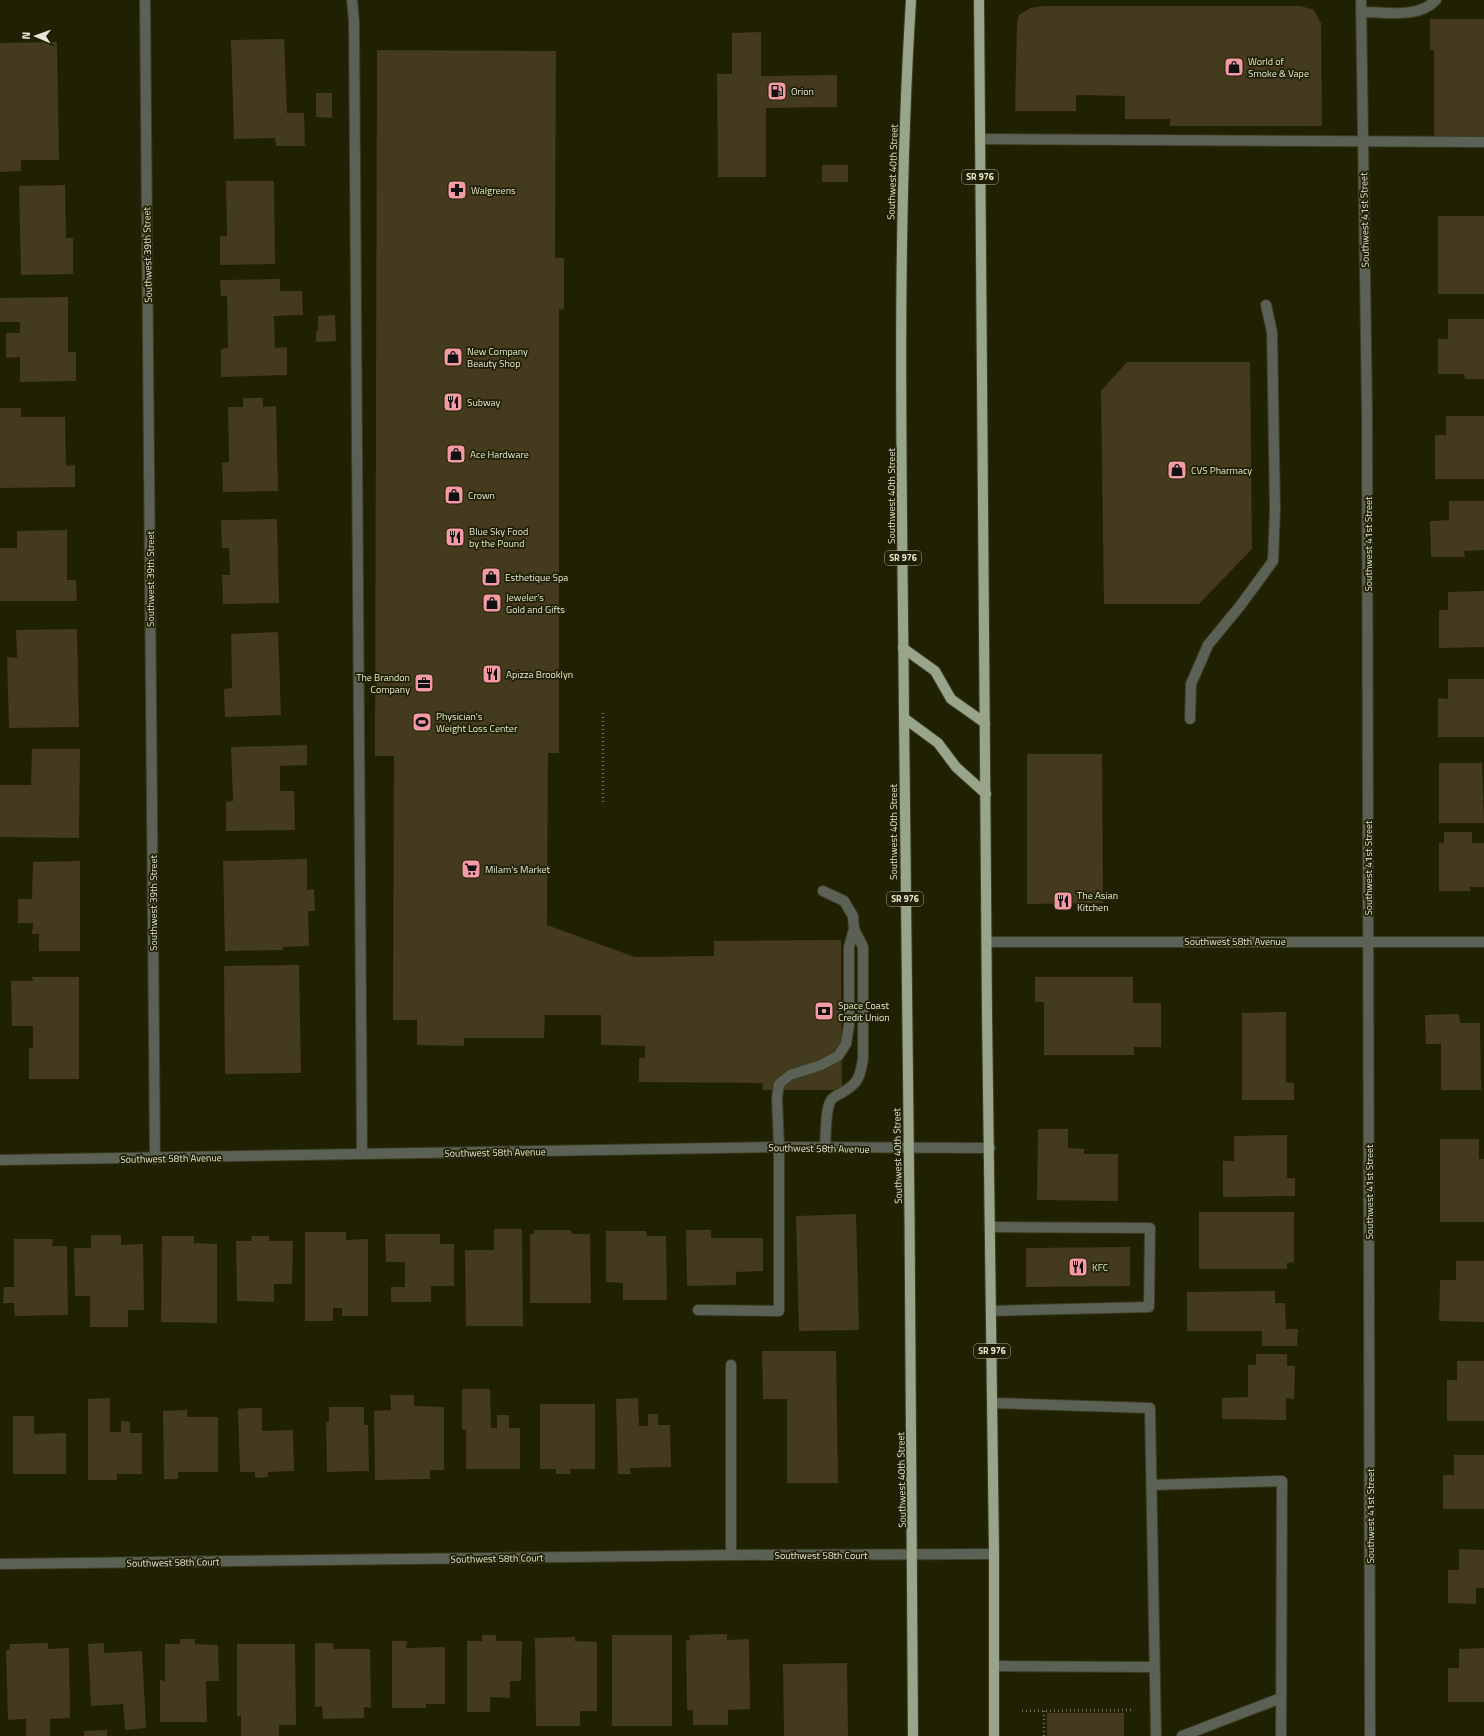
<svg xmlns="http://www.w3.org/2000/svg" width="1484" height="1736" font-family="'Titillium Web',sans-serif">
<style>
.building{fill:#443a1d}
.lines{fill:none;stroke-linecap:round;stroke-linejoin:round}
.minor-casing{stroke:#3c3c21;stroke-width:12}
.major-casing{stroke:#3c3c21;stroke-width:12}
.path{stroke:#6e6e56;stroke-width:2.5;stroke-dasharray:1 3;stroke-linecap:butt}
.minor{stroke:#5b6155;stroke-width:10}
.major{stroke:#98a58b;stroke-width:10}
.labels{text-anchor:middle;stroke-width:3.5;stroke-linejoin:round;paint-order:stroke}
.shield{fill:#202003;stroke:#abac97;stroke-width:1}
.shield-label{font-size:9px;font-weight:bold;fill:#e7e8d7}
.poi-label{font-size:10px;fill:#e7e8d7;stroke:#202003;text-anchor:start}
.street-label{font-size:10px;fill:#e7e8d7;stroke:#202003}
</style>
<rect width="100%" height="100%" fill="#202003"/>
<!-- building -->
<g class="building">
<path d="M1043,6H1301L1314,10L1321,23L1322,126H1170V119H1125V96L1076,95V111H1015L1017,23L1019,15L1030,8Z"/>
<path d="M1430,19H1484V137H1434V50H1430Z"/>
<path d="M761,32V76L837,75V107L766,108V177H718L717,74H732V33Z"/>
<path d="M284,39L287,113H304L305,146H276L275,138L234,139L231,40Z"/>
<path d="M57,42L59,160H21V171L0,172V43Z"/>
<path d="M377,50L556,51L555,258H564V310L559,309V753H548L547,925L635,957L714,956V941L841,940L842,1090H762L763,1083L639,1082V1058H645V1046L601,1045V1015H545L544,1038H464V1046L417,1045V1020H393L394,756H375Z"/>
<path d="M316,93H332V118L316,117Z"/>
<rect x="822" y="165" width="26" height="17"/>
<path d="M226,181H274L275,264L220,265V236H227Z"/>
<path d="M65,185L66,238H73V274L21,275L19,186Z"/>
<rect x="1438" y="216" width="46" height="78"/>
<path d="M280,279V291H302L303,315L274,316L275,348L287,347V375L221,377V349L228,348L227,296H221L220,280Z"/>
<path d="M68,297V352H76V381L20,382V357L6,358V333H20V322H0V298Z"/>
<path d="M335,315L336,341L316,342V331H318V316Z"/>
<path d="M1448,319H1484V379H1465L1464,374H1438V339H1448Z"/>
<path d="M1127,362H1250L1252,549L1199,604H1104L1101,391Z"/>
<path d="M243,398H263V407L276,406L278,491L223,492L222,463L229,462L228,407H243Z"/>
<path d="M0,408H21V417H65L66,466L75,465V487L0,488Z"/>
<path d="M1446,416H1484V479H1435V435H1446Z"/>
<path d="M1449,501H1484V550L1464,551L1465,557H1431L1430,521L1449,520Z"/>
<path d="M277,519L279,603L223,604L222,575H230L229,548H222L221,520Z"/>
<path d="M67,530V580H76L77,601H0V548H17V531Z"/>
<path d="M1484,591V647L1439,648V610H1448V592Z"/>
<path d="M77,629L79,727L9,728L7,657L17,658L16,630Z"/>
<path d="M278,632L281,715L225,717L224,689L232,688L231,634Z"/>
<path d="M1448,679H1484V737H1438V698L1448,699Z"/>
<path d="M307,745V765L280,766V791H294L295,830L226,831V802L233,801L231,747Z"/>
<path d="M32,749H80L79,838L0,837V785H31Z"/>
<path d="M1027,754H1102L1103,903L1027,904Z"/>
<path d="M1439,763H1482L1484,823H1439Z"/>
<path d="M1444,832H1472V843H1484V887H1470V891H1439V842L1444,843Z"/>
<path d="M307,859V890L314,889L315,911H308L309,946L283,947V950L225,951L223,861Z"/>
<path d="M80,861V951H39V934H32L33,923H18V899H32L33,862Z"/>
<path d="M299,965L301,1073L225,1074L224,966Z"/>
<path d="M32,977H79V1079H29V1048H33V1026H12L11,981H33Z"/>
<path d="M1035,977H1133V1003H1161V1047H1134V1055H1044V1002H1035Z"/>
<path d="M1286,1012V1082L1294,1083V1100H1242V1013Z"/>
<path d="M1459,1014L1460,1023H1480L1481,1090H1441V1044H1426L1425,1015Z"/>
<path d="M1038,1129H1068V1148L1084,1149V1154H1118V1201L1037,1200Z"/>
<path d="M1287,1135V1178H1295V1196L1223,1197V1161H1234V1136Z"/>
<path d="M1440,1139H1479V1159H1484V1222H1440Z"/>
<path d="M1199,1212H1294V1262L1287,1263V1269H1199Z"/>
<path d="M856,1214L859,1330L799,1331L796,1216Z"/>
<path d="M494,1229H522L523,1326H466L465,1250H494Z"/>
<path d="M534,1230H571L572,1234H590L591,1303H530V1234H534Z"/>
<path d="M686,1230H711V1238H763V1271L736,1272V1285L687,1286Z"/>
<path d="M606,1231H646L647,1236H666L667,1300H623V1283L606,1282Z"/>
<path d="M305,1232H346V1240L368,1239V1316H342V1308H333V1321H305Z"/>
<path d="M385,1234H440V1244H454V1286H431V1302H391V1287H405V1262H386Z"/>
<path d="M91,1235H121V1245L143,1244L144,1310H128V1327H90V1296H75L74,1248H91Z"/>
<path d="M162,1236H194V1243L217,1244V1323L161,1322Z"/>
<path d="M251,1236H269V1241H293L292,1284H274V1302L237,1301L236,1241H252Z"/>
<path d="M14,1239H53L52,1246H67L68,1315L15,1316L14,1303H3L4,1287H14Z"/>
<path d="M1130,1247V1286L1026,1287V1248Z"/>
<path d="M1456,1261H1484V1322L1439,1321L1440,1280H1456Z"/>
<path d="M1275,1291V1303H1285L1286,1329H1298L1297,1346H1262V1331H1187V1292Z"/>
<path d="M762,1351H836L838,1483H787V1399H763Z"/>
<path d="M1256,1354H1287V1366H1295L1294,1399L1286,1398V1420L1222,1419V1398L1248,1397V1365H1256Z"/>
<path d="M1457,1361H1484V1421H1447V1380H1457Z"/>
<path d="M462,1389H490L491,1428H497V1415H509V1428H520V1469H466V1430L462,1429Z"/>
<path d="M390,1395H414V1406L444,1407V1470H430V1479L375,1480L374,1411L391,1410Z"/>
<path d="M110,1398V1432H121V1421L130,1422V1433H142V1474H117V1480H88V1399Z"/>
<path d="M638,1398L639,1426H648V1414H658V1425H670L671,1467L630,1468L631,1474H618L616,1399Z"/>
<path d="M540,1404H595V1469H570L571,1474H556V1469H540Z"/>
<path d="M329,1407H364V1425H368L369,1471L327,1472L326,1422H329Z"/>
<path d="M250,1408H262V1431L293,1430L294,1471L268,1472V1477L255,1478V1472H240L238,1409Z"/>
<path d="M187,1410V1417H218V1472H178V1479H164L163,1411Z"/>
<path d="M13,1416H34V1434L66,1433V1474H13Z"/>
<path d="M1454,1455H1484V1509H1443V1475H1454Z"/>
<path d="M1459,1549L1484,1550V1588H1476V1604L1448,1603V1570H1459Z"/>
<path d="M727,1634V1640L749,1639L750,1709L728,1710V1725H693V1710H687L686,1640H690L689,1635Z"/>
<path d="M482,1635H496V1641H522L521,1681H510V1698L490,1697V1712H467V1641H482Z"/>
<rect x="612" y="1635" width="60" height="91"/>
<path d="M575,1637V1641L597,1642V1711H580V1726H536L535,1638Z"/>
<path d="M180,1639H195V1644L218,1645L219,1681H206L207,1722H160V1680L165,1681V1644H180Z"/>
<path d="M392,1641H407L406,1648L445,1647V1704H426V1708H392Z"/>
<path d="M48,1643V1649L69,1648L70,1718L50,1719V1736H26V1719L8,1720L6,1650H9L10,1644Z"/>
<path d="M104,1643V1653L142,1651L146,1728L125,1730L123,1704L91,1706L88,1644Z"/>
<path d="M315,1643H333L334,1649H370L371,1708L364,1707V1718L323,1719L322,1706L315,1707Z"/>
<path d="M237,1644H295L296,1725H279V1736H241V1716H237Z"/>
<path d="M1484,1648V1702H1448V1668H1459V1649Z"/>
<path d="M847,1663L848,1736H784L783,1664Z"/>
<rect x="1047" y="1713" width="77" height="23"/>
<path d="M107,1730V1736H84V1731Z"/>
</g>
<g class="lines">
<defs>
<g id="minor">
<path d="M145,0L155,1159"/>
<path d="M352,0L354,22L362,1154"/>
<path d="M1361,0L1367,411L1370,1736"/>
<path d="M1362,12C1385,12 1418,19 1436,0"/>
<path d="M980,139L1484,142"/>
<path d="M1190,719L1191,684L1208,645L1240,606L1273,561L1275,509L1272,332L1266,305"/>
<path d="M823,891L844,901L853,916L854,929L863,947V1059C860,1076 859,1083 843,1092C840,1094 835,1096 832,1099C825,1106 826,1137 825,1148"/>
<path d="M987,942H1484"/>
<path d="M0,1160L779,1147L990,1148"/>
<path d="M990,1227L1150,1228L1149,1307L991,1311"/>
<path d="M698,1310L779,1311V1147L777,1098L779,1084L790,1075L821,1065L838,1056L846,1044L849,1025V947L854,929"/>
<path d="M731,1365V1555"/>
<path d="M993,1403L1150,1408L1156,1736"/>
<path d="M1152,1485L1282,1481L1281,1736"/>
<path d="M0,1564L731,1555L994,1554"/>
<path d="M994,1666L1153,1667"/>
<path d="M1182,1736L1281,1698"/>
</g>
<g id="major">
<path d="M911,0C896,238 902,477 904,715C907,1055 913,1396 913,1736"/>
<path d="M979,0L987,1012L994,1554V1736"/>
<path d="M903,648L935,671L951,699L985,723"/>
<path d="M904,718L938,743L956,767L986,794"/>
</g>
</defs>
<!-- minor casing -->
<use href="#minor" class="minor-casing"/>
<!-- major casing -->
<use href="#major" class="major-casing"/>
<!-- path -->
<g class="path">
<path d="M603,713V804"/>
<path d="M1022,1711L1132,1710"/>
<path d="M1044,1711V1736"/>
</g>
<!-- minor -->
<use href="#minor" class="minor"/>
<!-- major -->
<use href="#major" class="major"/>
</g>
<!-- icons -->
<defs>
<symbol id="shop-square" viewBox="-11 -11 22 22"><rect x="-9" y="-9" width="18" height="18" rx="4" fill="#f49aa6" stroke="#202003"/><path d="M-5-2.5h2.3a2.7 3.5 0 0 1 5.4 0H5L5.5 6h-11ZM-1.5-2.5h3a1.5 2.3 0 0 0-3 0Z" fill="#111"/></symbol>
<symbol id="fuel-square" viewBox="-11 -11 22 22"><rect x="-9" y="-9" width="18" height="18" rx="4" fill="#f49aa6" stroke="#202003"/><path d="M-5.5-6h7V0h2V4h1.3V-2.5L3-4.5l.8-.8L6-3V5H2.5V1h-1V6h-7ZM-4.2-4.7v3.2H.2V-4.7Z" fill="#111"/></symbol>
<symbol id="pharmacy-square" viewBox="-11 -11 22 22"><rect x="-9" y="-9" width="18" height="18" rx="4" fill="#f49aa6" stroke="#202003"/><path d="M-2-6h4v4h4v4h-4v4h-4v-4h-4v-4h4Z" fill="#111"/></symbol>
<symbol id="restaurant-square" viewBox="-11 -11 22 22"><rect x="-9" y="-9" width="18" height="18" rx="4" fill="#f49aa6" stroke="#202003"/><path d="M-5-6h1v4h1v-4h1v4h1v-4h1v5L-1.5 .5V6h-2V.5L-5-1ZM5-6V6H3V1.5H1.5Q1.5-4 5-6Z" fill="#111"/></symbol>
<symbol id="office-square" viewBox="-11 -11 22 22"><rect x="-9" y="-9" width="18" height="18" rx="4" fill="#f49aa6" stroke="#202003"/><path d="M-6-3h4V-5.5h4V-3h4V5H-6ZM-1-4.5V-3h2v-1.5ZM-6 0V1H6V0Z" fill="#111"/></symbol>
<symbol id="stadium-square" viewBox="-11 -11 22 22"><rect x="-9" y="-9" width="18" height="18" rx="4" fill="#f49aa6" stroke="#202003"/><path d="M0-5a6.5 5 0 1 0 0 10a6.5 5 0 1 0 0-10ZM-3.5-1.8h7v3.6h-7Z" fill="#111"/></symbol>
<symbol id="supermarket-square" viewBox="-11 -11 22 22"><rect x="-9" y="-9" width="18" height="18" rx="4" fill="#f49aa6" stroke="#202003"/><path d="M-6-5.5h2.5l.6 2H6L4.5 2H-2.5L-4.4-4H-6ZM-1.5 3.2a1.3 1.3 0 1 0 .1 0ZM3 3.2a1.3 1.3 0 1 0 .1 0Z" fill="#111"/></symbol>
<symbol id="bank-square" viewBox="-11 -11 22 22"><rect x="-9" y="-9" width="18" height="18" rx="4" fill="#f49aa6" stroke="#202003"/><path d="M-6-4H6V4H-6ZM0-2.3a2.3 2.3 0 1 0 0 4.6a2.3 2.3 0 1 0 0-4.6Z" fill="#111"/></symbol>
</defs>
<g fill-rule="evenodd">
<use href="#shop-square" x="1223" y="56" width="22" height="22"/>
<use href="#fuel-square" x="766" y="80" width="22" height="22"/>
<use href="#pharmacy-square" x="446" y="179" width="22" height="22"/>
<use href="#shop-square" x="442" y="346" width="22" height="22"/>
<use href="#restaurant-square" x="442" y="391" width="22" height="22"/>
<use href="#shop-square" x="445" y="443" width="22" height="22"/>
<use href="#shop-square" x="1166" y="459" width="22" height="22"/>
<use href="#shop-square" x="443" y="484" width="22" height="22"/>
<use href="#restaurant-square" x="444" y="526" width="22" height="22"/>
<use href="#shop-square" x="480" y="566" width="22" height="22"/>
<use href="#shop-square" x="481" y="592" width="22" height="22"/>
<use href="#restaurant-square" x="481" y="663" width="22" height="22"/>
<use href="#office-square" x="413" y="672" width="22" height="22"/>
<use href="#stadium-square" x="411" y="711" width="22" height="22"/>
<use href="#supermarket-square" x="460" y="858" width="22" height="22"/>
<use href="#restaurant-square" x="1052" y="890" width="22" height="22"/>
<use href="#bank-square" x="813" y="1000" width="22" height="22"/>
<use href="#restaurant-square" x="1067" y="1256" width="22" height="22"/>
</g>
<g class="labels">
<!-- shield labels -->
<g class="shield">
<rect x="962" y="170" width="36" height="14" rx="3"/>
<rect x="885" y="551" width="36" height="14" rx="3"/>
<rect x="887" y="892" width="36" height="14" rx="3"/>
<rect x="974" y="1344" width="36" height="14" rx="3"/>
</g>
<g class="shield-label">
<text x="980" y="180">SR 976</text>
<text x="903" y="561">SR 976</text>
<text x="905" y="902">SR 976</text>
<text x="992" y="1354">SR 976</text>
</g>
<!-- poi labels -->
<g class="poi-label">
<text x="1248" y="65">World of<tspan x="1248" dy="12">Smoke &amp; Vape</tspan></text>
<text x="791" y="95">Orion</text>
<text x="471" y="194">Walgreens</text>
<text x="467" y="355">New Company<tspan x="467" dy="12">Beauty Shop</tspan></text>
<text x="467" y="406">Subway</text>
<text x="470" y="458">Ace Hardware</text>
<text x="1191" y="474">CVS Pharmacy</text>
<text x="468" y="499">Crown</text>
<text x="469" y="535">Blue Sky Food<tspan x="469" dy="12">by the Pound</tspan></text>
<text x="505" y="581">Esthetique Spa</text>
<text x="506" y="601">Jeweler's<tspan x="506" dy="12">Gold and Gifts</tspan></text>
<text x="506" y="678">Apizza Brooklyn</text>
<text x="410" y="681" text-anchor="end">The Brandon<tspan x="410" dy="12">Company</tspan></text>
<text x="436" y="720">Physician's<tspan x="436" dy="12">Weight Loss Center</tspan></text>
<text x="485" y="873">Milam's Market</text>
<text x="1077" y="899">The Asian<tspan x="1077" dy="12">Kitchen</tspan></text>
<text x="838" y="1009">Space Coast<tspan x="838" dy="12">Credit Union</tspan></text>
<text x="1092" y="1271">KFC</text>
</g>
<!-- street labels -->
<g class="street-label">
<text transform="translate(892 172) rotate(-88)" y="4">Southwest 40th Street</text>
<text transform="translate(1364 220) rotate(-91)" y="4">Southwest 41st Street</text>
<text transform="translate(147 255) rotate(-91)" y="4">Southwest 39th Street</text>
<text transform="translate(891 496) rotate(-90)" y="4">Southwest 40th Street</text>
<text transform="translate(1368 544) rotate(-90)" y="4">Southwest 41st Street</text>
<text transform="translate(150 579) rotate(-90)" y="4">Southwest 39th Street</text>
<text transform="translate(893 832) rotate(-90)" y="4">Southwest 40th Street</text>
<text transform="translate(1368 868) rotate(-90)" y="4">Southwest 41st Street</text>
<text transform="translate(153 903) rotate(-90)" y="4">Southwest 39th Street</text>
<text x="1235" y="945">Southwest 58th Avenue</text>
<text transform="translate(819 1148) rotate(1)" y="4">Southwest 58th Avenue</text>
<text transform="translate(495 1152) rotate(-1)" y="4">Southwest 58th Avenue</text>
<text transform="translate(897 1156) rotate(-91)" y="4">Southwest 40th Street</text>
<text transform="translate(171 1158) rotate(-1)" y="4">Southwest 58th Avenue</text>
<text transform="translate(1369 1192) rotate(-90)" y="4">Southwest 41st Street</text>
<text transform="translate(901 1480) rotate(-91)" y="4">Southwest 40th Street</text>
<text transform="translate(1370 1516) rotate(-90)" y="4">Southwest 41st Street</text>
<text x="821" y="1559">Southwest 58th Court</text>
<text transform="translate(497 1558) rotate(-1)" y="4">Southwest 58th Court</text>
<text transform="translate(173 1562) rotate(-1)" y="4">Southwest 58th Court</text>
</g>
</g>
<!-- north arrow -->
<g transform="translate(36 36) rotate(272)" stroke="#202003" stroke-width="3" paint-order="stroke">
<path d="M0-3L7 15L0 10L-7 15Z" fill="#e7e8d7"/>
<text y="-6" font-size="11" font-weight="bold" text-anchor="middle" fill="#e7e8d7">N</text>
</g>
</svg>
